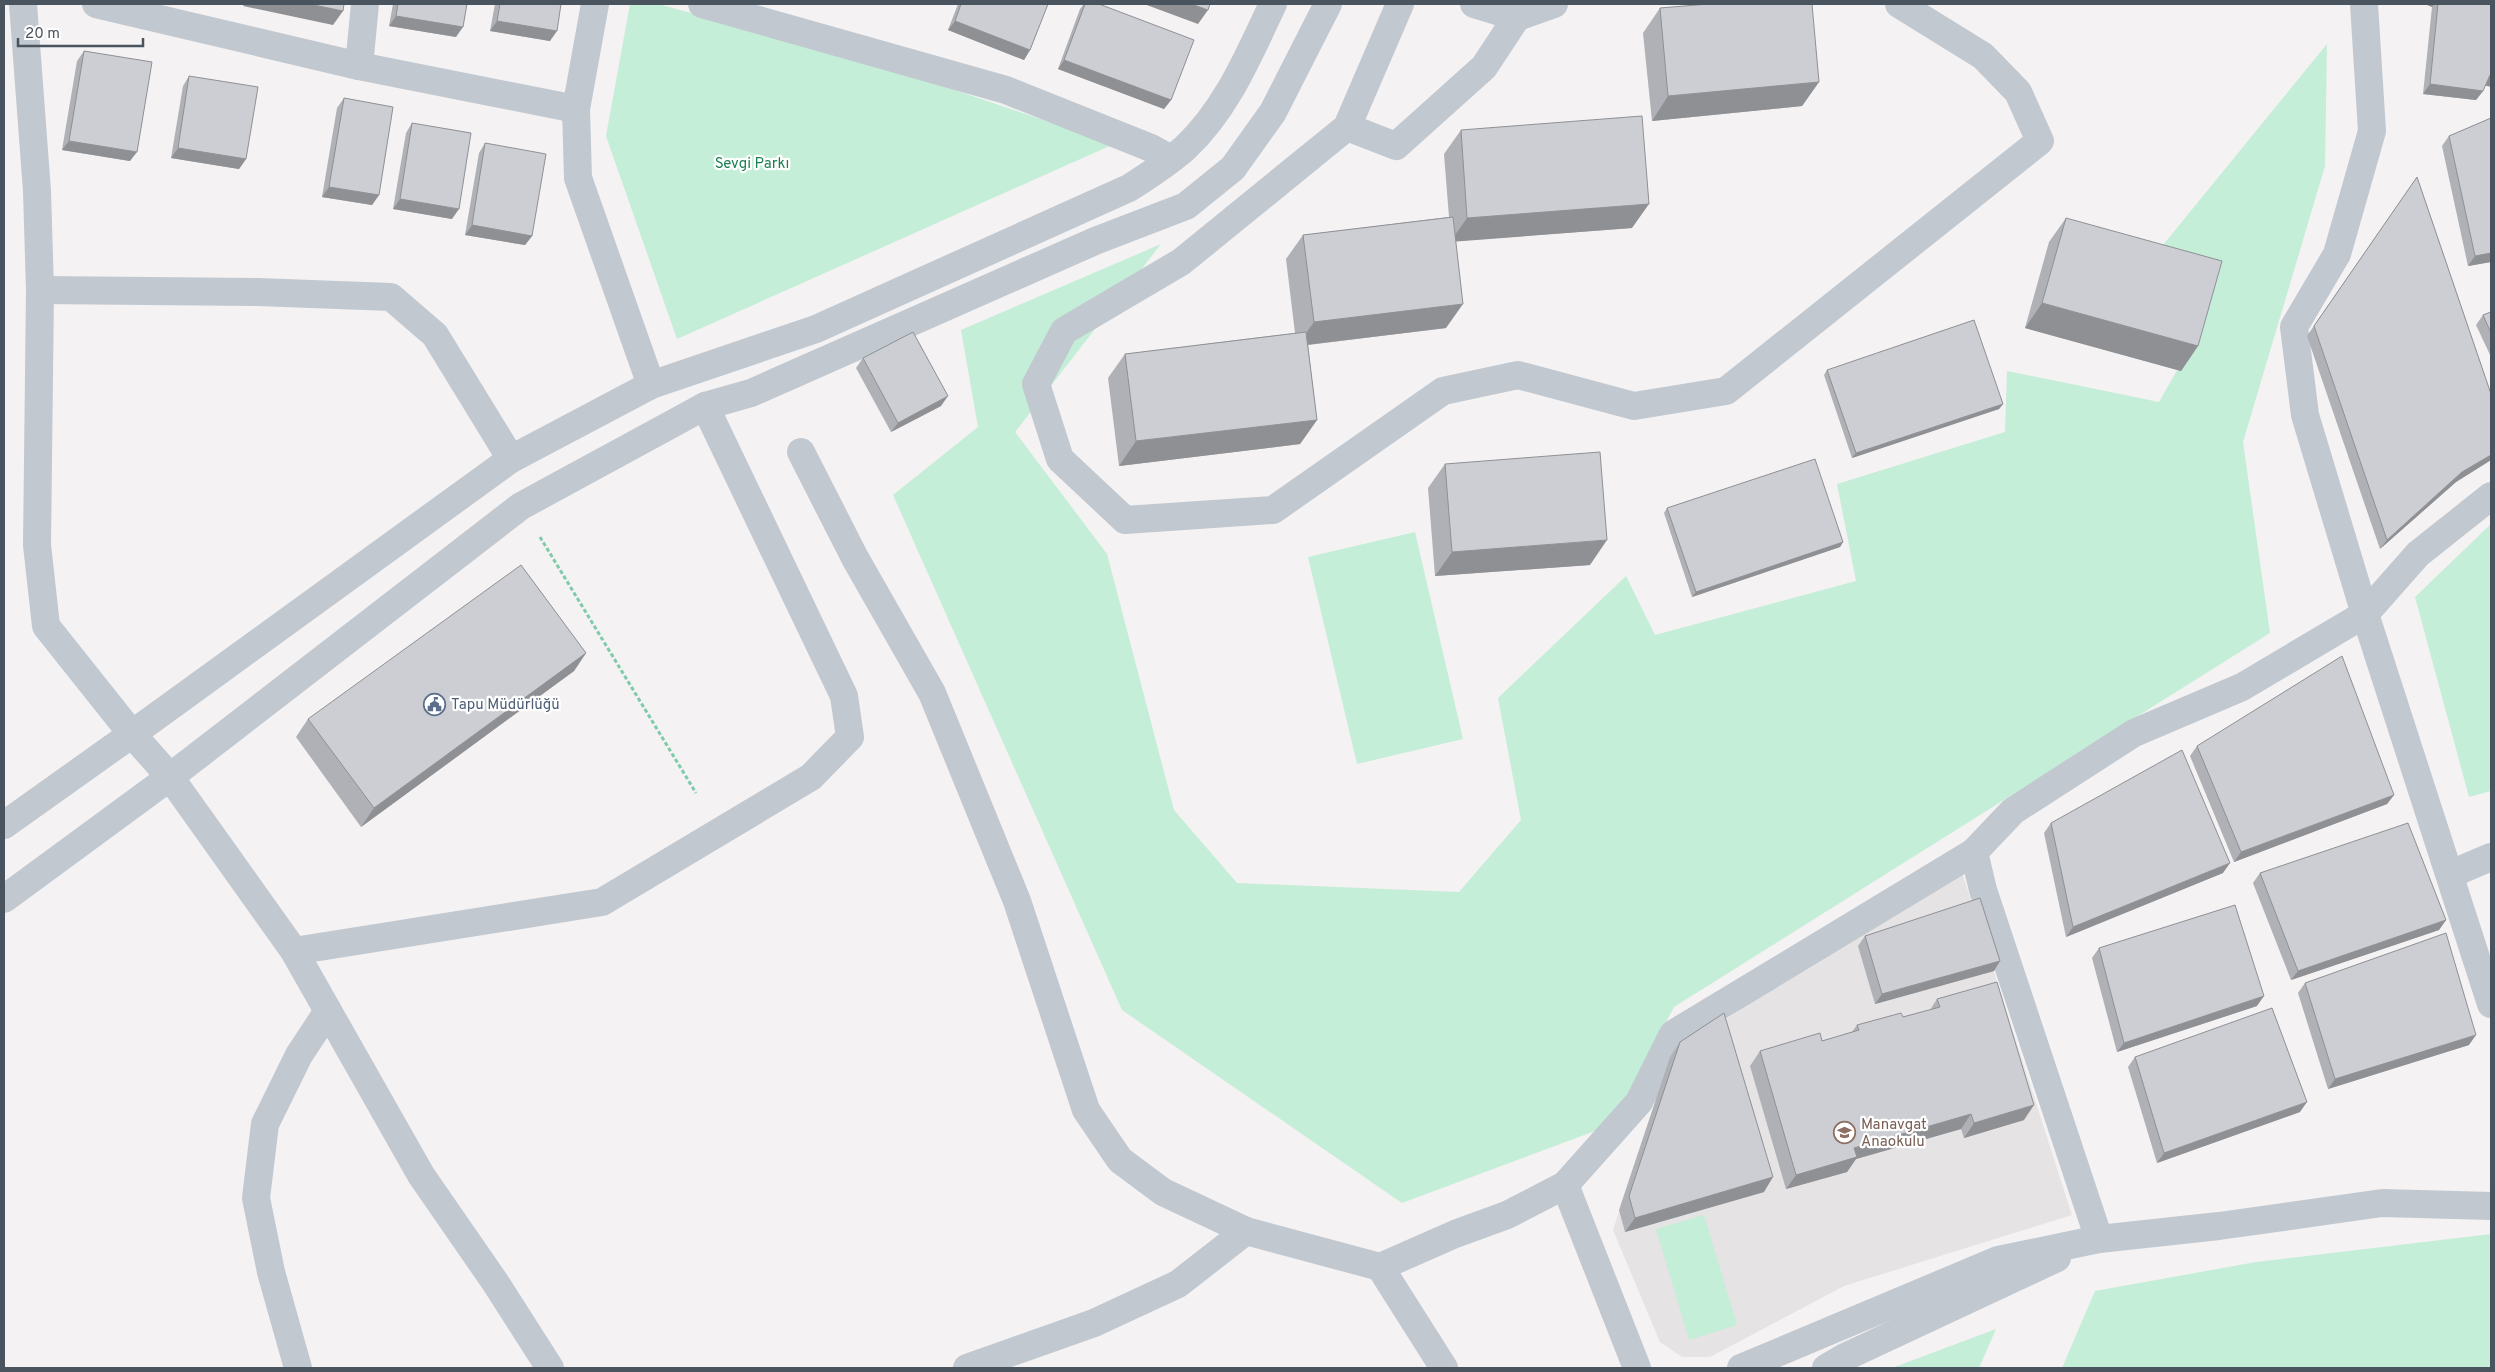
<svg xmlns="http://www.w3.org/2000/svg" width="2495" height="1372" font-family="Overpass,sans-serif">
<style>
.education{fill:#e5e3e4}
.green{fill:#c4eed7}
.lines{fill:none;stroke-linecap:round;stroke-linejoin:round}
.path{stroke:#7dcba9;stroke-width:3;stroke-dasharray:4 2.5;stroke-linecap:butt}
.minor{stroke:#c1c8d0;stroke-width:28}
.wall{fill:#afb1b6}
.shaded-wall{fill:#8f9094}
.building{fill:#ccced4;stroke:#8f9094}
.labels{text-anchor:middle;stroke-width:4.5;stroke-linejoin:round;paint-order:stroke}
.park-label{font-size:15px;fill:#1c7f53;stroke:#fff}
.service-label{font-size:15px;fill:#4e5e75;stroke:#fff;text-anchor:start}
.education-label{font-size:15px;fill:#785e54;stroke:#fff;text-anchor:start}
</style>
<rect width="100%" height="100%" fill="#f4f2f2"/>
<!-- education -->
<path class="education" d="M1959,863L2072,1215L1844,1286L1710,1357H1682L1660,1342L1613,1230L1670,1057Z"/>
<!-- green -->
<g class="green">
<path d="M630,4H658L869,61L1114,144L677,339L606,136Z"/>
<path d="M2327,44L2325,166L2243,442L2270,633L1674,1007L1611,1125L1402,1203L1122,1010L893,495L978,427L961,330L1161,244L1015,432L1107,554L1174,810L1237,883L1459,892L1521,820L1498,698L1626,576L1655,635L1856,581L1837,484L2005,432L2007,371L2159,402L2200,330L2163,245Z"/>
<path d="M2491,524V791L2469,797L2415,597Z"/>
<path d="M1415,532L1463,739L1357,764L1308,557Z"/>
<path d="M1704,1215L1737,1325L1689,1340L1656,1229Z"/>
<path d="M2491,1234V1368H2062L2095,1291L2256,1262Z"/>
<path d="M1996,1329L1979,1368H1892Z"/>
</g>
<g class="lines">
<!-- path -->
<path class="path" d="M540,537L696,793"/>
<!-- minor -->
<g class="minor">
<path d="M23,4L37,191L40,290L37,545L46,626L132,734L170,777L294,951L602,902L811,777L850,737L844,696L705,406"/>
<path d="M96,4L359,66L576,109"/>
<path d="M595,4L576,109L578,178L651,385"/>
<path d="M702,4L1006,90L1151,148L1171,159"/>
<path d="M1400,4L1347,127L1181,262L1064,331L1036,384L1060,459L1125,520L1273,510L1443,391L1518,375L1634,406L1726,391L2040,141L2018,92L1983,56L1899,4"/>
<path d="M1474,4L1517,17L1554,4"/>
<path d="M2364,4L2372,131L2337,254L2294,327L2305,415L2365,614L2491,1004"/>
<path d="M359,66L365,4"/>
<path d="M1347,127L1396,146L1484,67L1517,17"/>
<path d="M40,290L258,292L391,297L435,335L511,459"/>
<path d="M801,452L855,558L932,693L1017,901L1086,1110L1120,1160L1163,1192L1246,1231L1380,1267L1444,1368"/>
<path d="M4,825L132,734L511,459L651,385L816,329L1129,188C1148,176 1168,163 1185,148C1227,109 1249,54 1273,4"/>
<path d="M2451,874L2491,857"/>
<path d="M4,899L170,777L521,506L705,406L751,393L1095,241L1186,206L1233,168L1273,112L1328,4"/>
<path d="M294,951L421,1175L495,1282L550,1368"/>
<path d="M1565,1185L1639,1102L1673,1034L1974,852"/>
<path d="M2099,1239L1983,890L1974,852L2013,811L2134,733L2242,687L2365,614L2418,554L2491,496"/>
<path d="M1380,1267L1455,1234L1507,1215L1565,1185L1637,1368"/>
<path d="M298,1368L271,1272L256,1198L265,1124L299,1055L328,1011"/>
<path d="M967,1368L1094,1323L1178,1284L1246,1231"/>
<path d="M1741,1368L1998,1260L2099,1239L2219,1226L2382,1203L2491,1206"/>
<path d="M1826,1368L1843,1358L2057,1258"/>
</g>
</g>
<!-- wall -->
<g class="wall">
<path d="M393,4H467L456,37L389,26Z"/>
<path d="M495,4H561L550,41L490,31Z"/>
<path d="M958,4H1048L1030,50L1024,60L948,30Z"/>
<path d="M1084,4H1099L1171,100L1164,109L1058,69L1080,9Z"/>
<path d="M2425,4H2491L2483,91L2476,100L2423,94L2432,7Z"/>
<path d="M1660,8L1819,82L1802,106L1652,121L1643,33Z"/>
<path d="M84,51L130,161L62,150L77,61Z"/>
<path d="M189,76L246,159L239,169L171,158L183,86Z"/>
<path d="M344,98L379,195L372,205L322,197L337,108Z"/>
<path d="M2491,118V262L2468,266L2442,146L2449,136Z"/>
<path d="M412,123L452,219L393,209L406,133Z"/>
<path d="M1461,130L1632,228L1456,241L1446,328L1308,345L1317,420L1300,444L1119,466L1108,378L1125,354L1295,333L1286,259L1303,235L1449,217L1444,154Z"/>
<path d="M485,143L532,236L525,245L465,235L479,153Z"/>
<path d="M2417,177L2491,394V460L2456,482L2380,549L2307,336Z"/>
<path d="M2066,218L2198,346L2181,371L2025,328L2049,242Z"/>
<path d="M2491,312V357L2476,325L2483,315Z"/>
<path d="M863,358L941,406L891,432L856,368Z"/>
<path d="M1827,370L2003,404L1999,409L1852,458L1824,375Z"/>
<path d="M1445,464L1590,565L1435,576L1428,488Z"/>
<path d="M1667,508L1843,542L1840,547L1692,597L1664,513Z"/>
<path d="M586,653L574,671L361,827L296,737L308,719Z"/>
<path d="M2197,746L2394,795L2387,804L2234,862L2190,756Z"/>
<path d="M2051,823L2223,873L2066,937L2044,833Z"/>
<path d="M2260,873L2446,920L2439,930L2291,980L2253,883Z"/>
<path d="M1865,936L1994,971L1875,1004L1858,946Z"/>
<path d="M2099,948L2257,1006L2117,1052L2092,958Z"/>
<path d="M2305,983L2469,1045L2328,1089L2298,993Z"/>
<path d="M1937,999L2024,1120L1964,1138L1961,1129L1856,1159L1847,1172L1786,1189L1750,1066L1760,1051L1822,1041L1852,1032L1857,1025L1903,1017L1930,1010Z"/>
<path d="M1680,1042L1764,1192L1625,1232L1619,1210L1670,1057Z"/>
<path d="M2135,1057L2300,1112L2157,1163L2128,1067Z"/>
</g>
<!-- shaded-wall -->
<g class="shaded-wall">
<path d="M245,4H309L343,11L333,25L243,6Z"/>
<path d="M1144,4H1191L1208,10L1198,24Z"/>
<path d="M2425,4H2434L2432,7Z"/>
<path d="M396,16L463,27L456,37L389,26Z"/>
<path d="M497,21L557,31L550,41L490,31Z"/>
<path d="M955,21L1030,50L1024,60L948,30Z"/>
<path d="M1064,60L1171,100L1164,109L1058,69Z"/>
<path d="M2490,75L2491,76V87L2483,85Z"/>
<path d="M1819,82L1802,106L1652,121L1668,96Z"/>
<path d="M2430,84L2483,91L2476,100L2423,94Z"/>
<path d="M69,141L137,152L130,161L62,150Z"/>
<path d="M178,148L246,159L239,169L171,158Z"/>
<path d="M329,187L379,195L372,205L322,197Z"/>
<path d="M400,199L459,209L452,219L393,209Z"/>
<path d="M1649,204L1632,228L1450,242L1467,218Z"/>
<path d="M472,225L532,236L525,245L465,235Z"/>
<path d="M2491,253V262L2468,266L2475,256Z"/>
<path d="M2042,303L2198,346L2181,371L2025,328Z"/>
<path d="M1463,304L1446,328L1297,346L1314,322Z"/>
<path d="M948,396L941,406L891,432L898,423Z"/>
<path d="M2003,404L1999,409L1852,458L1856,453Z"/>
<path d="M1317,420L1300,444L1119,466L1136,441Z"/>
<path d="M2491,455V460L2456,482L2380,549L2387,540L2462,472Z"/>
<path d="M1607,540L1590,565L1435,576L1452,552Z"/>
<path d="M1843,542L1840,547L1692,597L1696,592Z"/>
<path d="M586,653L574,671L361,827L374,808Z"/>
<path d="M2394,795L2387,804L2234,862L2241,852Z"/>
<path d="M2230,863L2223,873L2066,937L2073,927Z"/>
<path d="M2446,920L2439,930L2291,980L2298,971Z"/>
<path d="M2000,961L1994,971L1875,1004L1882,994Z"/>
<path d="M2264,996L2257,1006L2117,1052L2124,1043Z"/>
<path d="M2476,1035L2469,1045L2328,1089L2335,1079Z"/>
<path d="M2307,1102L2300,1112L2157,1163L2164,1153Z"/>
<path d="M2034,1105L2024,1120L1964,1138L1974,1123Z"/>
<path d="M1971,1114L1961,1129L1856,1159L1847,1172L1786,1189L1796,1175L1854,1148Z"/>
<path d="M1773,1177L1764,1192L1625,1232L1635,1218Z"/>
</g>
<!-- building -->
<g class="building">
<path d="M309,4H344L343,11Z"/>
<path d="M398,4H467L463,27L396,16Z"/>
<path d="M500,4H561L557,31L497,21Z"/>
<path d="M961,4H1048L1030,50L955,21Z"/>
<path d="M1085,4H1099L1194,40L1171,100L1064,60Z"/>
<path d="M1191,4H1210L1208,10Z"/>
<path d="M1708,4H1812L1819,82L1668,96L1660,8Z"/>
<path d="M2438,4H2491V76L2490,75L2483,91L2430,84Z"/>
<path d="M84,51L152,62L137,152L69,141Z"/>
<path d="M189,76L258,87L246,159L178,148Z"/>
<path d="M344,98L393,107L379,195L329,187Z"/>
<path d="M1642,116L1649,204L1467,218L1461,130Z"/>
<path d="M2491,118V253L2475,256L2449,136Z"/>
<path d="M412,123L471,133L459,209L400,199Z"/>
<path d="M485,143L546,154L532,236L472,225Z"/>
<path d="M2417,177L2491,394V455L2462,472L2387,540L2314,326Z"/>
<path d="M1453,217L1463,304L1314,322L1303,235Z"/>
<path d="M2066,218L2222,261L2198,346L2042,303Z"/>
<path d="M2491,312V333L2483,315Z"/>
<path d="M1974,320L2003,404L1856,453L1827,370Z"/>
<path d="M913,332L948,396L898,423L863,358Z"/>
<path d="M1306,332L1317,420L1136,441L1125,354Z"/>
<path d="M1600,452L1607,540L1452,552L1445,464Z"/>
<path d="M1815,459L1843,542L1696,592L1667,508Z"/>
<path d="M521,565L586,653L374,808L308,719Z"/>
<path d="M2342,656L2394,795L2241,852L2197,746Z"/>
<path d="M2182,750L2230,863L2073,927L2051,823Z"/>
<path d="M2408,823L2446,920L2298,971L2260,873Z"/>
<path d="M1980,898L2000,961L1882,994L1865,936Z"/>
<path d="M2235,905L2264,996L2124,1043L2099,948Z"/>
<path d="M2446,933L2476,1035L2335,1079L2305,983Z"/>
<path d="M1997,982L2034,1105L1974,1123L1971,1114L1854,1148L1857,1157L1796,1175L1760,1051L1820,1033L1822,1041L1859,1030L1857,1025L1901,1013L1903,1017L1940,1007L1937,999Z"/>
<path d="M2272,1008L2307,1102L2164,1153L2135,1057Z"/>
<path d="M1724,1013L1773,1177L1635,1218L1629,1196L1680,1042Z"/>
</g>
<!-- icons -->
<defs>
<symbol id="civic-ring" viewBox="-11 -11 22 22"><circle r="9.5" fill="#fff" stroke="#5c6f8a" stroke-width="1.5"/><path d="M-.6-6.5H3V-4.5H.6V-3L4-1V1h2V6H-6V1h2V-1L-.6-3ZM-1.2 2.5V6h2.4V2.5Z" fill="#5c6f8a"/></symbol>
<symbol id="school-ring" viewBox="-11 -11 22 22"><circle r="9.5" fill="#fff" stroke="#8d6e63" stroke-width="1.5"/><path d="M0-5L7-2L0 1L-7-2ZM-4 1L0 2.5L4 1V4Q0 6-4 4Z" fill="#8d6e63"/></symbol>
</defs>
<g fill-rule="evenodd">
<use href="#civic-ring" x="422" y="692" width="25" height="25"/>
<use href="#school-ring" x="1832" y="1120" width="25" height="25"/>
</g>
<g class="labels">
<!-- park labels -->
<g class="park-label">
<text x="752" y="168">Sevgi Parkı</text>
</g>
<!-- service labels -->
<g class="service-label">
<text x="451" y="709">Tapu Müdürlüğü</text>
</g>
<!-- education labels -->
<g class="education-label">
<text x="1861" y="1129">Manavgat<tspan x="1861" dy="17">Anaokulu</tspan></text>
</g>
</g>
<!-- border -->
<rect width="2495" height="1372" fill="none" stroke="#4a545f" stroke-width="10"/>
<!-- scale -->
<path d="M18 38v8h125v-8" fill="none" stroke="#4a545f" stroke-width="2.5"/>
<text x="25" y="38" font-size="15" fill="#4a545f" stroke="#ffffff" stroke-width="4" paint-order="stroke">20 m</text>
</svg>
